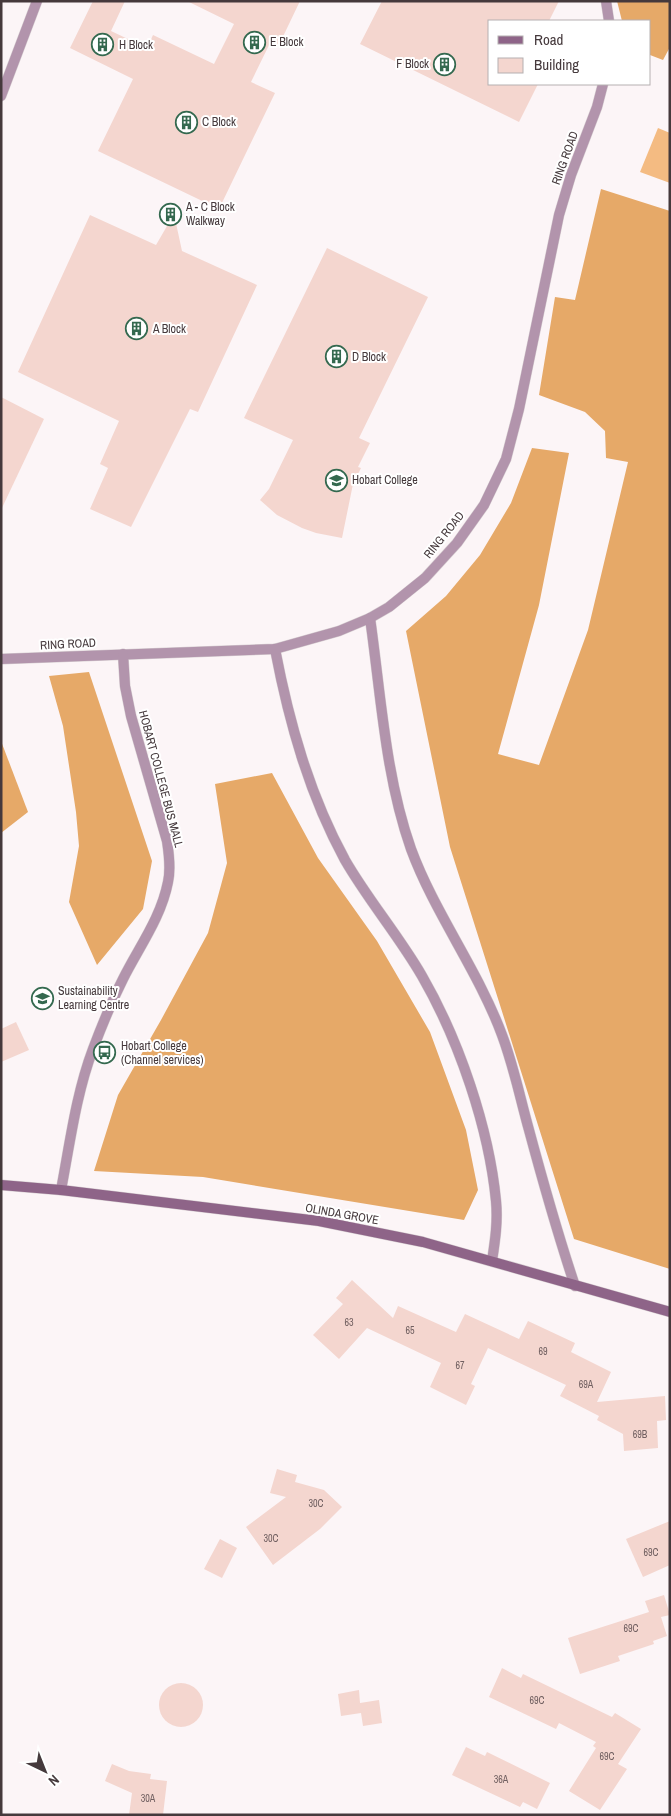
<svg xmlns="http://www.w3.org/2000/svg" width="671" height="1816" font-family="'Archivo Narrow',sans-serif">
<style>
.green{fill:#f4bb82}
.forest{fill:#e6a968}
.building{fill:#f4d6cf}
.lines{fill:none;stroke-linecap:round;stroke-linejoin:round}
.street-casing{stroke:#d7cfd2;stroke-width:11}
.secondary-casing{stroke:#d7cfd2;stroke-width:11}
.street{stroke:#b294ac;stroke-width:10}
.secondary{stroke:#8e6488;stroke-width:10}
.labels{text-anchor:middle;stroke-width:4;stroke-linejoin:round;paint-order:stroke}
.number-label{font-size:10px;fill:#716061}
.poi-label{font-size:12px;fill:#45393c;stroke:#fff;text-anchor:start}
.street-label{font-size:12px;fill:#45393c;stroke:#fff}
</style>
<rect width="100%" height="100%" fill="#fcf5f7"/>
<!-- green -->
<path class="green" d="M658,128L670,133V183L640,172Z"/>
<!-- forest -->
<g class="forest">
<path d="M617,1H670V47L663,60L650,55V21H622Z"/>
<path d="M601,189L670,211V1269L574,1239L450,847L406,631L446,596L480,555L511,503L532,448L569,453L539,605L498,754L539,765L588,630L628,462L606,458L605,431L585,412L539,395L555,297L575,300Z"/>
<path d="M89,672L152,861L143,909L97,965L69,902L79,846L76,812L63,726L49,676Z"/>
<path d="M1,741L28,812L1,833Z"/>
<path d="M272,773L318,858L377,941L430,1032L466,1130L478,1190L464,1220L203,1177L94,1171L118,1095L161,1020L208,933L227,863L215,784Z"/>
</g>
<!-- building -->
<g class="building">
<path d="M93,1H125L111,31L147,48L153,35L214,64L234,24L187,1H300L278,47L270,43L251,82L275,93L219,209L98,151L133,79L70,48Z"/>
<path d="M382,1H559L549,21H490V84H538L519,122L360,44Z"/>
<path d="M174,214L182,251L257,285L198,412L190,409L131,527L90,509L108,468L100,464L119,421L18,372L90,215L156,245Z"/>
<path d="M327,248L428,297L359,438L370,443L358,467L361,468L353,484L342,538L316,533L302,528L277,515L260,500L269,489L293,440L244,418Z"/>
<path d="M1,397L44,419L1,510Z"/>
<path d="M16,1022L29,1050L1,1062V1029Z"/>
<path d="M352,1280L393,1318L398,1306L456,1332L465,1314L519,1339L528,1321L575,1343L571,1352L611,1372L597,1402L665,1396L666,1420L657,1421L658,1448L624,1451L623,1434L597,1420L599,1416L560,1396L566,1385L488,1348L471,1384L475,1386L466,1405L430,1387L441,1363L367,1328L339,1359L313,1335L343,1304L336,1298Z"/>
<path d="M277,1469L297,1475L295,1482L324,1490L342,1507L320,1529L273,1565L246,1527L286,1497L270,1493Z"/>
<path d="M670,1521V1565L643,1577L626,1539Z"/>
<path d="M220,1539L237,1548L222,1578L204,1569Z"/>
<path d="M664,1595L670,1615L661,1617L667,1636L653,1641L654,1644L618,1656L620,1661L580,1674L568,1638L649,1612L645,1601Z"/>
<path d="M502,1668L521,1678L523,1674L612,1717L615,1713L641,1729L618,1764L627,1769L600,1810L569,1791L596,1748L593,1746L596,1742L559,1723L556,1729L489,1697Z"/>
<circle cx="181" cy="1705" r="22"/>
<path d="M359,1690L360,1703L379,1700L382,1723L363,1726L361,1713L341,1716L338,1694Z"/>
<path d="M466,1747L485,1756L487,1752L550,1783L537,1809L523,1802L520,1807L452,1775Z"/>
<path d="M112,1764L129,1771L151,1774L150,1779L167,1781L163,1815H129L132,1793L105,1781Z"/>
</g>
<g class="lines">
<defs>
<g id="street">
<path d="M606,1L609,21"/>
<path d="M1,96L37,1"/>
<path d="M370,618C381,695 385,775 411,849C435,914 478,970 502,1035C514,1067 520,1098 529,1130C543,1182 558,1235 575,1286"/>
<path d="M275,649C289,722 309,794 345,860C368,900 399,936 422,976C459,1040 489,1128 496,1201C498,1222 495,1241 492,1261"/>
<path d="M1,659L275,649L339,631L370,618L389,607L425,578L457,543L484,505L506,459L519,409L559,215L571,175L597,107L603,84"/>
<path d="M61,1190C70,1143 76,1094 93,1049C102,1025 112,1001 123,979C139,947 161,918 168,882C171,869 169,854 167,841L131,716L125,686L123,654"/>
</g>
<path id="secondary" d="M1,1185L61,1190L319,1221L423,1242L670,1312"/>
</defs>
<!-- street casing -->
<use href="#street" class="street-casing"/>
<!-- secondary casing -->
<use href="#secondary" class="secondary-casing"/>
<!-- street -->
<use href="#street" class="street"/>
<!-- secondary -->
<use href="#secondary" class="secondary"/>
</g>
<!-- icons -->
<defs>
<symbol id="building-ring" viewBox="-11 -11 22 22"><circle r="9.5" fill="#fff" stroke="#34694f" stroke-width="1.5"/><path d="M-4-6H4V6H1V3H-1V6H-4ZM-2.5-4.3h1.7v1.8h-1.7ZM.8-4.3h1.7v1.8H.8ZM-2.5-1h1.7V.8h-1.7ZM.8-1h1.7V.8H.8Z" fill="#34694f"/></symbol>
<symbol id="school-ring" viewBox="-11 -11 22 22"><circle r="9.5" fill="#fff" stroke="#34694f" stroke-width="1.5"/><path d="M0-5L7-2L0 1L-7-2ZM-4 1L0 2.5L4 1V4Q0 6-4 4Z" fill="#34694f"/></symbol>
<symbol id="bus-ring" viewBox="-11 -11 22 22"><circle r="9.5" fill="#fff" stroke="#34694f" stroke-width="1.5"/><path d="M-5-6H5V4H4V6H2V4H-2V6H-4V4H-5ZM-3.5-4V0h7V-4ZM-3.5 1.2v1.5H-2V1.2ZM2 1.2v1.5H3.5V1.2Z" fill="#34694f"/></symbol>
</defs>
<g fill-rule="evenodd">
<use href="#building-ring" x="242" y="30" width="25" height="25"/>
<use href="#building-ring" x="90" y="32" width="25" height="25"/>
<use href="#building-ring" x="432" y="52" width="25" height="25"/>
<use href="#building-ring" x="174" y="110" width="25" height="25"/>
<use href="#building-ring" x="158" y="202" width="25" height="25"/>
<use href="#building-ring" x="124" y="316" width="25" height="25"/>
<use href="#building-ring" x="324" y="344" width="25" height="25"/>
<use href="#school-ring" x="324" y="468" width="25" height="25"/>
<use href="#school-ring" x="30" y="986" width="25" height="25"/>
<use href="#bus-ring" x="92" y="1040" width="25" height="25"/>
</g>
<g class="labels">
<!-- number labels -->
<g class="number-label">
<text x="349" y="1326">63</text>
<text x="410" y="1334">65</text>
<text x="543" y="1355">69</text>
<text x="460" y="1369">67</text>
<text x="586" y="1388">69A</text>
<text x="640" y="1438">69B</text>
<text x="316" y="1507">30C</text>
<text x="271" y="1542">30C</text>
<text x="651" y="1556">69C</text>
<text x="631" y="1632">69C</text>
<text x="537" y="1704">69C</text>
<text x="607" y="1760">69C</text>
<text x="501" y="1783">36A</text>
<text x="148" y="1802">30A</text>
</g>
<!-- poi labels -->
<g class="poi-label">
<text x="270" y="46">E Block</text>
<text x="119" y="49">H Block</text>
<text x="429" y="68" text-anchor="end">F Block</text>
<text x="202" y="126">C Block</text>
<text x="186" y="211">A - C Block<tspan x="186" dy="14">Walkway</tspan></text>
<text x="153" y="333">A Block</text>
<text x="352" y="361">D Block</text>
<text x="352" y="484">Hobart College</text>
<text x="58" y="995">Sustainability<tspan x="58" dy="14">Learning Centre</tspan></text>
<text x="121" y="1050">Hobart College<tspan x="121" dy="14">(Channel services)</tspan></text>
</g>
<!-- street labels -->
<g class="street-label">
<text transform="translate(565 158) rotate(-70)" y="4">RING ROAD</text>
<text transform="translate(444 535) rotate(-51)" y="4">RING ROAD</text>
<text transform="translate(68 644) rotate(-3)" y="4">RING ROAD</text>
<text transform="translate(161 779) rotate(75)" y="4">HOBART COLLEGE BUS MALL</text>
<text transform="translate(342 1214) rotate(10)" y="4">OLINDA GROVE</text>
</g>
</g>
<!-- border -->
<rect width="671" height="1816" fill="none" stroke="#45393c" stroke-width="5"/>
<!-- legend -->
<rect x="488" y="20" width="162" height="65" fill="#ffffff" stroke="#b5b0b1"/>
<rect x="498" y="36" width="25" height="8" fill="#8e6488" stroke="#b5b0b1"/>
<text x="534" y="45" font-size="15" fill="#45393c">Road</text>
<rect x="498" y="58" width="25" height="15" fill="#f4d6cf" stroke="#b5b0b1"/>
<text x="534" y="70" font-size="15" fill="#45393c">Building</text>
<!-- north arrow -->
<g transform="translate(45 1771) rotate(137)" stroke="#ffffff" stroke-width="4" paint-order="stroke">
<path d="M0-4L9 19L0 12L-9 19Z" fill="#45393c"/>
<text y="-8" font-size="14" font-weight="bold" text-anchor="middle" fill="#45393c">N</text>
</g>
</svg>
